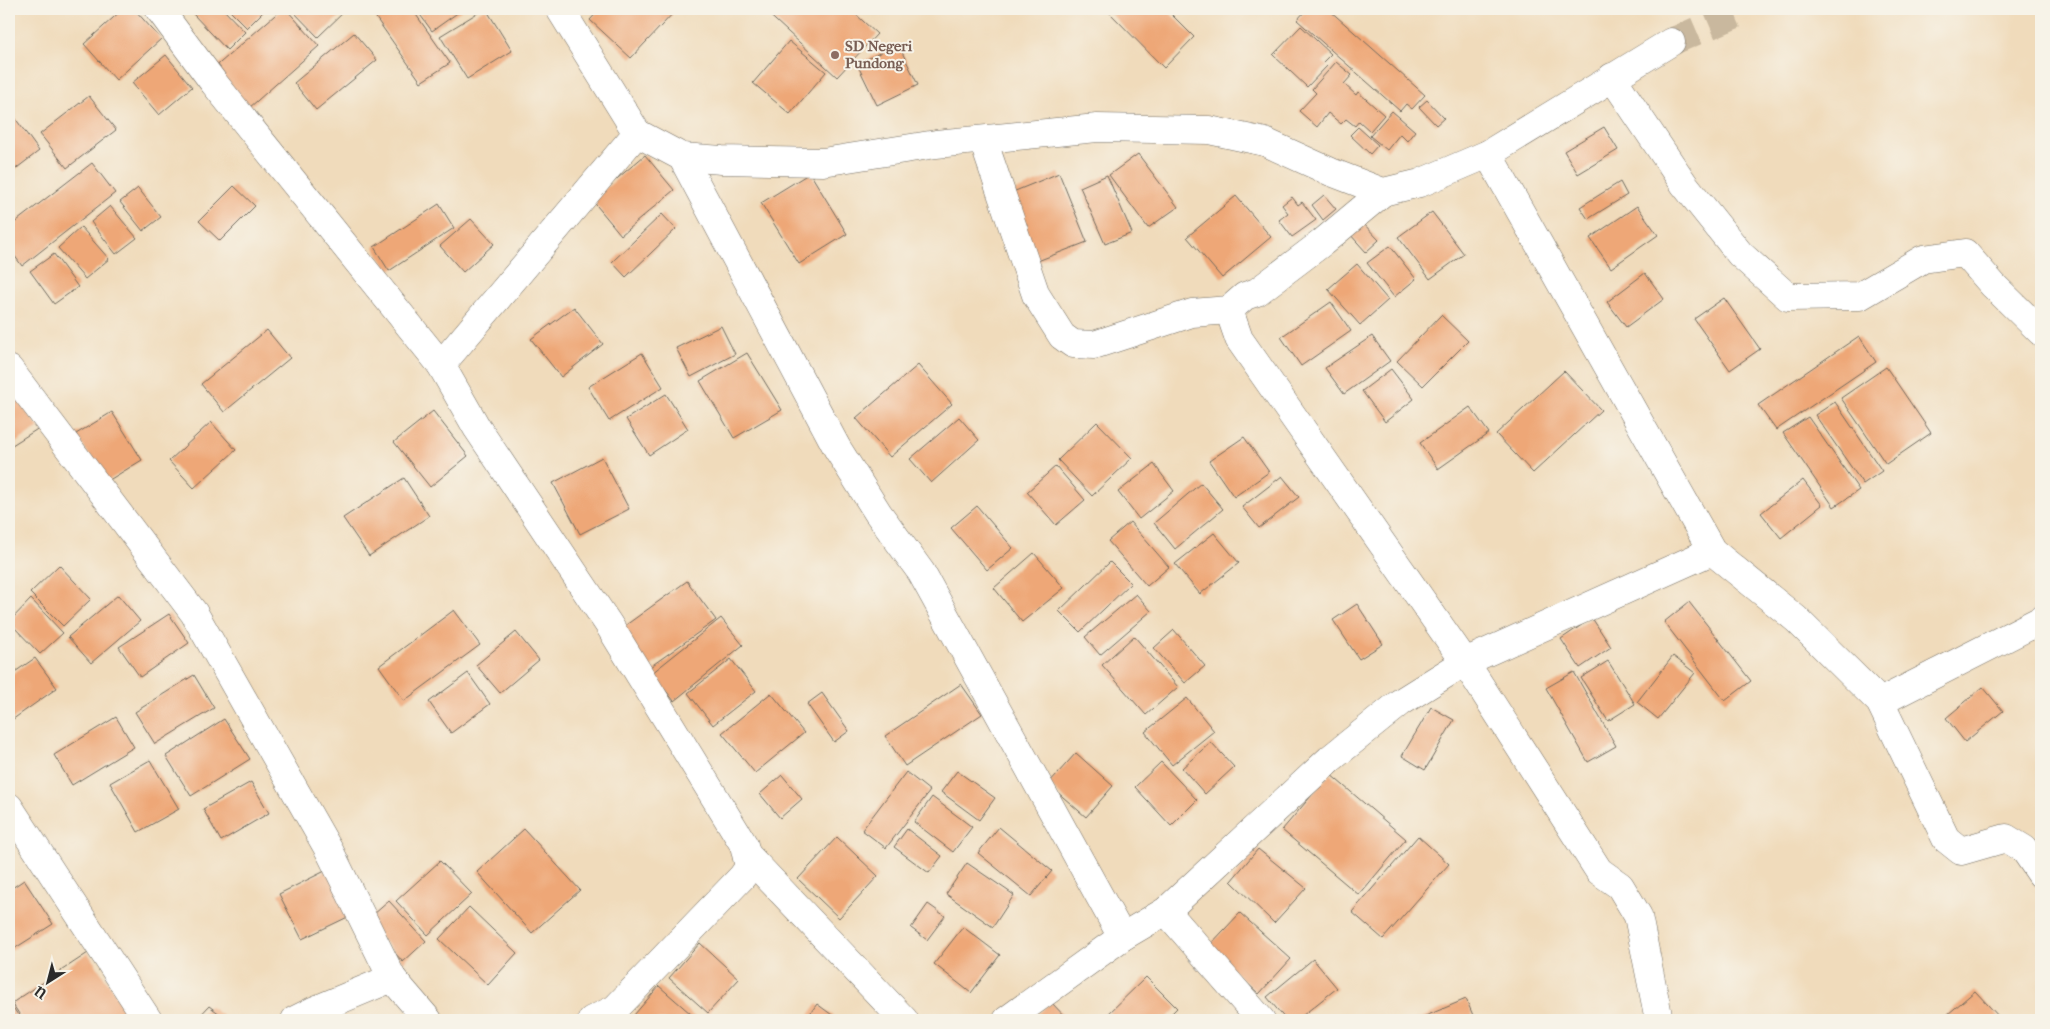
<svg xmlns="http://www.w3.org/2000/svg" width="2050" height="1029" font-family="'IM FELL French Canon',serif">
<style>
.building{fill:#eea777}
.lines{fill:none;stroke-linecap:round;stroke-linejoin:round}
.minor-tunnel{stroke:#c9b89e;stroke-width:28;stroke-dasharray:28 14;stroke-linecap:butt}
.minor-casing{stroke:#70695d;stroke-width:29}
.minor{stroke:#fff;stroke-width:28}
.education-dot{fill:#8d6e63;stroke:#f7f3e8;stroke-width:2}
.labels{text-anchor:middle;stroke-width:4;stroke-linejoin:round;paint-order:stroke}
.education-label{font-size:15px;font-weight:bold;fill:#785e54;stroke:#f7f3e8;text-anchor:start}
</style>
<rect width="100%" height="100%" fill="#f7f3e8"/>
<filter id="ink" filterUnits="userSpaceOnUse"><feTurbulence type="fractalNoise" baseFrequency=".02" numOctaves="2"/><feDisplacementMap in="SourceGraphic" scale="10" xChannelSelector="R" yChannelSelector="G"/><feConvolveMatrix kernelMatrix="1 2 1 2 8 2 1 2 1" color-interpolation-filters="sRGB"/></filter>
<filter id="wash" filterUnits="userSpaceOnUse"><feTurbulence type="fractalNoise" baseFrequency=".0096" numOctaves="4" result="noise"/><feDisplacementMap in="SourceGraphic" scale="20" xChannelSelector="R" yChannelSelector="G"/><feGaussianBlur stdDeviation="1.12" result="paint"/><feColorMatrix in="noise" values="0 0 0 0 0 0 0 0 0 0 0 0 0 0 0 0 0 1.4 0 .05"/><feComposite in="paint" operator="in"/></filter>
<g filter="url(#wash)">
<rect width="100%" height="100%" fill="#f0dbbb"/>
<g id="blocks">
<!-- building -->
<g class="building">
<path d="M123,9H134L161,39L116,80L84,44Z"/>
<path d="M199,9H223L245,32L227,50L193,14Z"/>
<path d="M228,9H266L247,28Z"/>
<path d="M282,9H286L319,46L249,108L213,69Z"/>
<path d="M291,9H347L318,37Z"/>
<path d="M390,9H412L450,63L421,82L376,18Z"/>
<path d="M422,9H463L432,31L418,12Z"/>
<path d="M484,9H486L512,51L467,79L440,36Z"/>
<path d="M600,9H677L631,58L590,20Z"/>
<path d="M763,9H850L877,34L837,77Z"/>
<path d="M1106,9H1166L1194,37L1164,68Z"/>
<path d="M1307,9H1328L1425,95L1412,109L1406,104L1400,111L1297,20Z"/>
<path d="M1301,26L1331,54L1323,62L1327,66L1307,87L1273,55Z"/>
<path d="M354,33L377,60L316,110L294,83Z"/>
<path d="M789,41L826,72L790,114L753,83Z"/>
<path d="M898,44L918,85L877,105L857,64Z"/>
<path d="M166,55L192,87L159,115L132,83Z"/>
<path d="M1336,62L1352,75L1344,84L1356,95L1358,92L1384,115L1370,131L1359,121L1355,126L1346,119L1341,124L1328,113L1317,127L1299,111L1316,93L1312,89Z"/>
<path d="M89,96L116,130L67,168L40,134Z"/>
<path d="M1427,100L1444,118L1436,125L1419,107Z"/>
<path d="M1392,111L1415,131L1407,141L1400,134L1387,150L1370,136Z"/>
<path d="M15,118L39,151L9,174V123Z"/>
<path d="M1358,127L1378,145L1370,154L1350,135Z"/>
<path d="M1604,127L1618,150L1578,174L1564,151Z"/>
<path d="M1138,154L1178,207L1148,228L1109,175Z"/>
<path d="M645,155L674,190L621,235L592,200Z"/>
<path d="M92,163L115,193L22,266L9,248V227Z"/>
<path d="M810,173L847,234L799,264L761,203Z"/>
<path d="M1059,173L1087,242L1035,262L1008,194Z"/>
<path d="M1107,175L1132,233L1105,244L1080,187Z"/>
<path d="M1620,182L1627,195L1588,219L1580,207Z"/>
<path d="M234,186L255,206L220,241L199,221Z"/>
<path d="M138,188L161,217L143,231L120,202Z"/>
<path d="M1324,195L1336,209L1323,220L1312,205Z"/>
<path d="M1236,196L1271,237L1222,278L1187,237Z"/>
<path d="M1292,197L1298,205L1302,202L1316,220L1292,237L1279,220L1288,213L1282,205Z"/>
<path d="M439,204L454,228L389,271L374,247Z"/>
<path d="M110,206L137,238L116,254L91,222Z"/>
<path d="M1637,206L1658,235L1611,268L1590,238Z"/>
<path d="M1432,212L1464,254L1430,279L1398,237Z"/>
<path d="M662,214L676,229L626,277L612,262Z"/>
<path d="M471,219L494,244L463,272L440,246Z"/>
<path d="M1361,221L1379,240L1366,252L1349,233Z"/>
<path d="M81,227L109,259L85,279L58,248Z"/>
<path d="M1390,246L1416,279L1394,297L1367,263Z"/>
<path d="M54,254L78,287L54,304L30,271Z"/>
<path d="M1357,264L1388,300L1360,325L1328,289Z"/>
<path d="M1645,273L1664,299L1626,327L1607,302Z"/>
<path d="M1724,298L1760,349L1730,370L1694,319Z"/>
<path d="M1331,302L1351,331L1301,366L1281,337Z"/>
<path d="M574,307L603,344L561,377L531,339Z"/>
<path d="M1441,315L1468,341L1423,386L1397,361Z"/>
<path d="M721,326L735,354L691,377L676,348Z"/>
<path d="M267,330L290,358L224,412L201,384Z"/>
<path d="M1372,336L1390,361L1344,394L1325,368Z"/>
<path d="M1859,336L1876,362L1776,430L1758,405Z"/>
<path d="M642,353L663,387L609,421L588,387Z"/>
<path d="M747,353L782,410L734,438L700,381Z"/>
<path d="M918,365L952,404L890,457L856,418Z"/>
<path d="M1886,367L1931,433L1886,464L1841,398Z"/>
<path d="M1391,369L1414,399L1385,422L1362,391Z"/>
<path d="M1564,371L1601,410L1533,473L1496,434Z"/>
<path d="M9,388L39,428L9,447Z"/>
<path d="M666,394L688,429L649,455L626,419Z"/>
<path d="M1835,402L1882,471L1863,484L1815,415Z"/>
<path d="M1470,407L1489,433L1438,469L1420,443Z"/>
<path d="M433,411L468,456L430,487L394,442Z"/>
<path d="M112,412L142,460L106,482L76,434Z"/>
<path d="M959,417L979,440L931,483L910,459Z"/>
<path d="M1808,417L1859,490L1834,507L1783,433Z"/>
<path d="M211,422L236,450L194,488L169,461Z"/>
<path d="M1097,422L1132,458L1092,496L1058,460Z"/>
<path d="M1244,437L1269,472L1234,497L1209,461Z"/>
<path d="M602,457L629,509L580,534L553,483Z"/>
<path d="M1154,464L1174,491L1139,519L1118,492Z"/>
<path d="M1056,466L1085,500L1056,525L1027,492Z"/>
<path d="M1282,476L1299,497L1259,528L1242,507Z"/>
<path d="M404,478L429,516L369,556L343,518Z"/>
<path d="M1803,480L1822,505L1781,538L1761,513Z"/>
<path d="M1201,483L1223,509L1175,549L1154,523Z"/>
<path d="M977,506L1013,548L987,570L951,528Z"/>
<path d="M1130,522L1169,567L1147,586L1108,541Z"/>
<path d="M1214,533L1239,563L1200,594L1175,564Z"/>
<path d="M1034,553L1064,588L1022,622L994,588Z"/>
<path d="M1110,562L1131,583L1080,632L1059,611Z"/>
<path d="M59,565L91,599L63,626L30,593Z"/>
<path d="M687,581L716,620L647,669L619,630Z"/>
<path d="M1136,594L1151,611L1100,655L1085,637Z"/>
<path d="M118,595L140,621L91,663L68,637Z"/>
<path d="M31,599L63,633L40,654L9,622Z"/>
<path d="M1689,602L1751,681L1725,701L1664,622Z"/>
<path d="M1357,604L1383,644L1359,659L1333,620Z"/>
<path d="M454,610L480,645L404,701L379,666Z"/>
<path d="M169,614L189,643L140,677L119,647Z"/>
<path d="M721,618L743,645L674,701L652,673Z"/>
<path d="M1592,618L1611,647L1580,668L1561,639Z"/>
<path d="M1174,630L1205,666L1185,683L1154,648Z"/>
<path d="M516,632L539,660L500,693L476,665Z"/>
<path d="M1134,636L1178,687L1146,715L1102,665Z"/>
<path d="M1673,656L1695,673L1658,719L1637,702Z"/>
<path d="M35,658L57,688L9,722V676Z"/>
<path d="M731,659L756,691L713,725L688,693Z"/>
<path d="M1608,661L1635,704L1608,721L1581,678Z"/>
<path d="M1574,672L1616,746L1588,762L1546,688Z"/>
<path d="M468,673L490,704L451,733L429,702Z"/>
<path d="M194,675L214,708L155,744L135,712Z"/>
<path d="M961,684L982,714L905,766L885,736Z"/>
<path d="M1983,687L2003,711L1965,742L1946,718Z"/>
<path d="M771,693L804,733L755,773L722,733Z"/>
<path d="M822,693L849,731L834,742L807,704Z"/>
<path d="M1187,698L1214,731L1172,765L1145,732Z"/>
<path d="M1431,707L1454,720L1425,770L1402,756Z"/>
<path d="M116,717L134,747L72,785L54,755Z"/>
<path d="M224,719L250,759L191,796L166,756Z"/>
<path d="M1211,742L1234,767L1205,794L1182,768Z"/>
<path d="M1076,753L1113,786L1086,817L1048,784Z"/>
<path d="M150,760L179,809L138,832L110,783Z"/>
<path d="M1161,762L1197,800L1171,826L1135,787Z"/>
<path d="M957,771L995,798L979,820L941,792Z"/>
<path d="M906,772L930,791L886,848L862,830Z"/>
<path d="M1330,774L1406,839L1359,895L1282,830Z"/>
<path d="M782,775L802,799L780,818L760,794Z"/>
<path d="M251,782L269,813L221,841L203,809Z"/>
<path d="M932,797L972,827L953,852L914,822Z"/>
<path d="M999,827L1052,871L1031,896L978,853Z"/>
<path d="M524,829L580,890L532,933L477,872Z"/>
<path d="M907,829L942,856L929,873L894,847Z"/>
<path d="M1418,836L1449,864L1383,939L1352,912Z"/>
<path d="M837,837L878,876L839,918L798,879Z"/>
<path d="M1258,849L1306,888L1274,923L1231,881Z"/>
<path d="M440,861L472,894L428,935L396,901Z"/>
<path d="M967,863L1014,895L993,927L946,894Z"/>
<path d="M331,868L354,914L302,939L279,894Z"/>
<path d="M24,880L53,924L9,952V890Z"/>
<path d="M389,901L426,941L403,962L366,921Z"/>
<path d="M928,904L945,916L927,940L911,928Z"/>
<path d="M469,907L517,953L488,985L439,939Z"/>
<path d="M1240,913L1291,959L1259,994L1208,947Z"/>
<path d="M963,927L1000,955L971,993L934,964Z"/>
<path d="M700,943L739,979L708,1013L669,978Z"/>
<path d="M88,953L129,1014L120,1020H23L12,1003Z"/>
<path d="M1313,959L1337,988L1297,1020H1286L1267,997Z"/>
<path d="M1146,977L1177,1008L1165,1020H1104L1103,1019Z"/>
<path d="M659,986L698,1020H640L634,1015Z"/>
<path d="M1975,991L2001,1019L1941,1020Z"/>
<path d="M1466,999L1475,1020H1416Z"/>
<path d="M9,1001L21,1020H9Z"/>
<path d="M1051,1002L1068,1020H1040L1036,1016Z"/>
<path d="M817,1004L839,1020H805Z"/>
<path d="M209,1006L228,1020H196Z"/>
</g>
</g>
</g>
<g filter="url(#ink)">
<use href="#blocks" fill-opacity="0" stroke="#70695d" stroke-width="1"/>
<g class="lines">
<!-- minor-tunnel -->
<path class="minor-tunnel" d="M1671,42L1748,9"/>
<defs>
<g id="minor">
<path d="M159,9L214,83L441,365"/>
<path d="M560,9L637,133L682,157L722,160L823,162L936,144L1097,128L1209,130L1265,142L1331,172L1383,192L1420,183L1488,154L1671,42"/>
<path d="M1612,77L1684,184L1740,254L1788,297L1860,296L1923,259L1965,253L1993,285L2041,332"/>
<path d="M983,140L1036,295L1062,336L1073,344L1094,345L1192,313L1229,310L1245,296L1257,292L1323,242L1383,192"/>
<path d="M1488,154L1712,551L1796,619L1880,702L1946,839L1961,851L2006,838L2024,849L2041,874"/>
<path d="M682,157L837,448L878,513L921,572L1122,937"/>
<path d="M1229,310L1239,339L1465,662L1599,871L1620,886L1638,916L1659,1020"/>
<path d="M9,369L194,613L330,852L392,978L428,1020"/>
<path d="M1880,702L2041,620"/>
<path d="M9,807L148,1020"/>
<path d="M748,856L904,1020"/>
<path d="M1166,911L1261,1020"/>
<path d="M295,1020L313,1011L392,978"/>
<path d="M592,1020L615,1009L742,877L749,867L744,845L609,625L477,428L441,365L637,133"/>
<path d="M1007,1020L1122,937L1166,911L1330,759L1401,702L1465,662L1712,551"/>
</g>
</defs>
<!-- minor casing -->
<use href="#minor" class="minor-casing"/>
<!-- minor -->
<use href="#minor" class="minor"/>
</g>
</g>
<!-- markers -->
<circle class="education-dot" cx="835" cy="55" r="5"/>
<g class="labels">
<!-- education labels -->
<g class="education-label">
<text x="845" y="51">SD Negeri<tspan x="845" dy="17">Pundong</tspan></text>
</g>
</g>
<!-- margin -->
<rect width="2050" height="1029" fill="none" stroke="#f7f3e8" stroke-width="30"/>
<!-- north arrow -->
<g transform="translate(48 982) rotate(216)" stroke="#f7f3e8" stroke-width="4" paint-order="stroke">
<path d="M0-4L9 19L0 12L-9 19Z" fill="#2b2b2b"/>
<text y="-8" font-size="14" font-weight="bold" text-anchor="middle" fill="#2b2b2b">U</text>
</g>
</svg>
